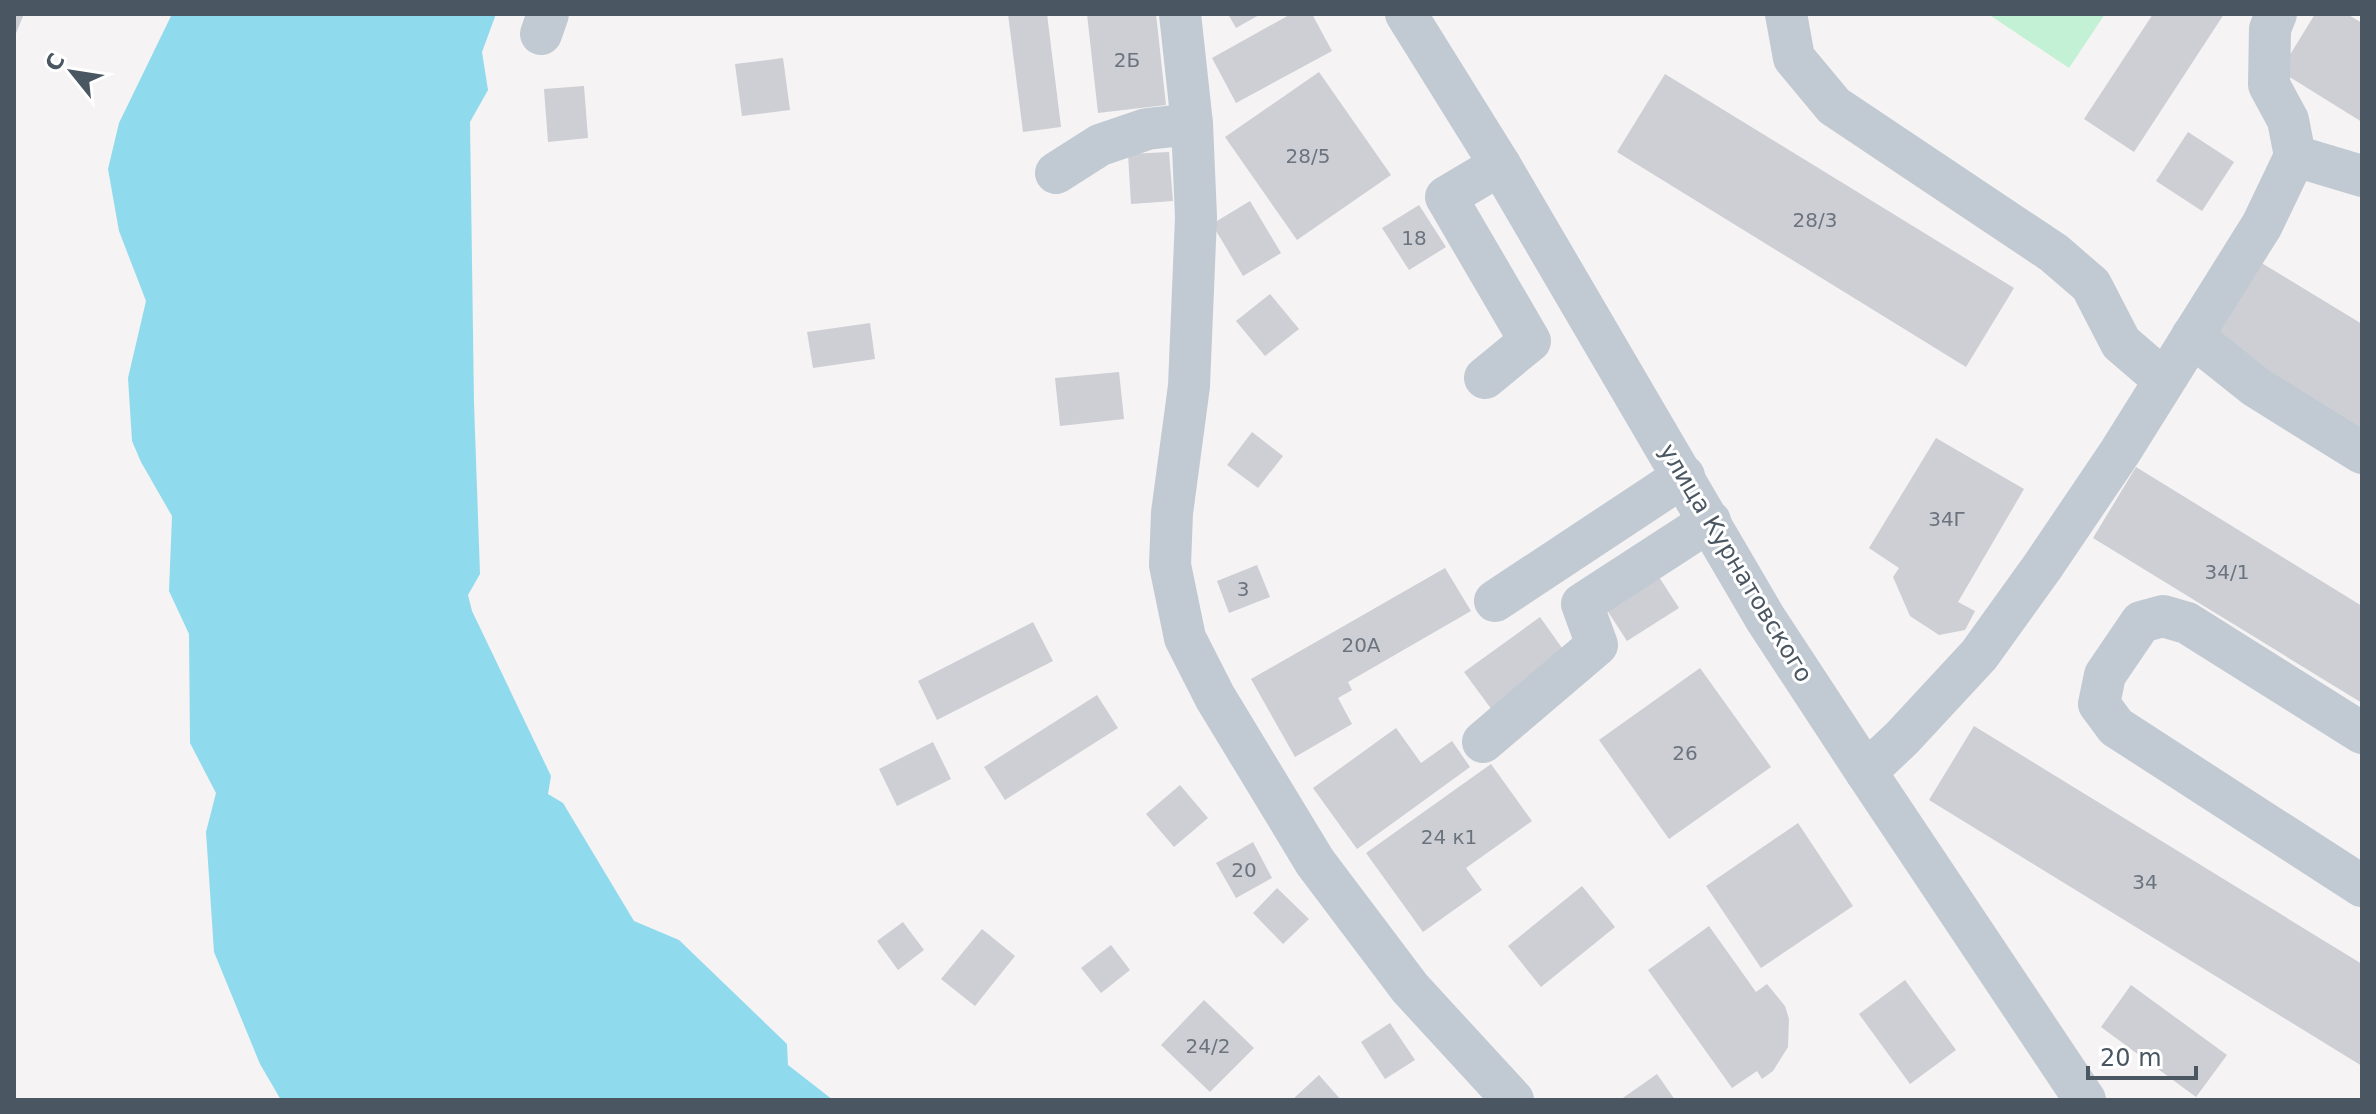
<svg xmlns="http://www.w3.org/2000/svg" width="2376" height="1114" font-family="'DejaVu Sans',sans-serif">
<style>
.green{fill:#c3f1d5}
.water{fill:#90daee}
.building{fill:#cdcfd5}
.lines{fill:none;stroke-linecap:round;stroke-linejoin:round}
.minor{stroke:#c1cad2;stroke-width:42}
.labels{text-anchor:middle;stroke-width:6;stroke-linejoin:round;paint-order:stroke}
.number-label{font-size:20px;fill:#6b747e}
.street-label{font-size:24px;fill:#4a5661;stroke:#fff}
</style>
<rect width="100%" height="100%" fill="#f5f3f3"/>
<!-- green -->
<path class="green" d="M1988,14H2105L2069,68Z"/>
<!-- water -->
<path class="water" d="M172,14H496L482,52L488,90L470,122L474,403L480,574L468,595L472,611L551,776L548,794L563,803L634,921L679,940L787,1044L788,1065L833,1100H281L260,1064L214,952L206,832L216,793L190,743L189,634L169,591L172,516L141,462L132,441L128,378L146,301L119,231L108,169L119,123Z"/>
<!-- building -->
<g class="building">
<path d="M14,14H24L14,38Z"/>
<path d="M1008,14H1047L1061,127L1023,132Z"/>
<path d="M1087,14H1156L1166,105L1098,113Z"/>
<path d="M1228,14H1261L1236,28Z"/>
<path d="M1291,14H1312L1332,51L1236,103L1212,58Z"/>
<path d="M2153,14H2224L2134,152L2084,119Z"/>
<path d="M2315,14H2347L2362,23V122L2280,71Z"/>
<path d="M783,58L790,110L742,116L735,64Z"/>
<path d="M1319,72L1391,175L1297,240L1225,137Z"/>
<path d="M1665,74L2014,288L1966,367L1617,152Z"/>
<path d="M584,86L588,138L548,142L544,89Z"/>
<path d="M2188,132L2234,162L2202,211L2156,181Z"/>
<path d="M1169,152L1173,201L1131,204L1128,154Z"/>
<path d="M1250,201L1281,253L1243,276L1212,224Z"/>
<path d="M1419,205L1446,247L1409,270L1382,228Z"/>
<path d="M2260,262L2362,324V433L2212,341Z"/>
<path d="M1270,294L1299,329L1265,356L1236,321Z"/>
<path d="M870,323L875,359L813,368L807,332Z"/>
<path d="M1119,372L1124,419L1060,426L1055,378Z"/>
<path d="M1252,432L1283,456L1258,488L1227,465Z"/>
<path d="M1936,438L2024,489L1958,602L1975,611L1965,630L1939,635L1910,616L1893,577L1899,568L1869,548Z"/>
<path d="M2136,467L2362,606V703L2093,538Z"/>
<path d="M1257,565L1270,597L1229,613L1217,581Z"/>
<path d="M1445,568L1471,611L1348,682L1352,690L1338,698L1352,724L1295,757L1251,679Z"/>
<path d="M1657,574L1679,608L1627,641L1605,607Z"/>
<path d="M1540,617L1567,655L1492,710L1464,672Z"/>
<path d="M1033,622L1053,661L937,720L918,681Z"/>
<path d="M1700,668L1771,767L1669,839L1599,740Z"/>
<path d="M1097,695L1118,728L1005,800L984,767Z"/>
<path d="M1974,726L2362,964V1066L1929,800Z"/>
<path d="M1396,728L1421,763L1452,741L1470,767L1357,849L1313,788Z"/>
<path d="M933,742L951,779L897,806L879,769Z"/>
<path d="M1491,764L1532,821L1466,868L1482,890L1423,932L1366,853Z"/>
<path d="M1180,785L1208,818L1174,847L1146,814Z"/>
<path d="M1798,823L1853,906L1761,968L1706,886Z"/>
<path d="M1253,842L1272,878L1236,898L1216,863Z"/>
<path d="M1582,886L1615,927L1541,987L1508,946Z"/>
<path d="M1277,888L1309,919L1283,944L1253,913Z"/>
<path d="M903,922L924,950L898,970L877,941Z"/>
<path d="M1709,926L1756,992L1767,984L1785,1006L1789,1019L1788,1047L1773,1071L1762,1079L1757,1071L1732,1088L1648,970Z"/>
<path d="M982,929L1015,956L975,1006L941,979Z"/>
<path d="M1111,945L1130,970L1101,993L1081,968Z"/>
<path d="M1905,980L1956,1050L1910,1084L1859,1014Z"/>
<path d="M2131,985L2227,1055L2196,1097L2101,1027Z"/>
<path d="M1204,1000L1254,1048L1210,1092L1161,1045Z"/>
<path d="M1390,1023L1415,1060L1385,1079L1361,1042Z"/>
<path d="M1657,1074L1675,1100H1620Z"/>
<path d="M1319,1075L1341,1100H1292Z"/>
</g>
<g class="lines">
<!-- minor -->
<g class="minor">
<path d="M1180,14L1192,124L1196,217L1189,386L1172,513L1170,565L1185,638L1215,697L1315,862L1410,988L1513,1100"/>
<path d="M1406,14L1500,165L1765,618L1866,772L2085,1100"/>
<path d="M1786,14L1794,58L1834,106L2054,253L2091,285L2121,343L2164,380"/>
<path d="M541,34L548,14"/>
<path d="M2295,156L2362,176"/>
<path d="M1056,173L1100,145L1147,129L1192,124"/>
<path d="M2192,336L2256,387L2362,453"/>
<path d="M1485,378L1530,341L1446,197L1500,165"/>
<path d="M1495,601L1684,476"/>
<path d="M2362,733L2187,623L2163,616L2141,622L2105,675L2099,704L2116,727L2362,886"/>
<path d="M1483,742L1597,645L1582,604L1710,521"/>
<path d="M1866,772L1902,738L1979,655L2043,566L2120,452L2262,225L2295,156L2288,120L2269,85L2270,29L2276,14"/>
</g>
</g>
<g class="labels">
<!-- number labels -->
<g class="number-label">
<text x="1127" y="67">2Б</text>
<text x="1308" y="163">28/5</text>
<text x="1815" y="227">28/3</text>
<text x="1414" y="245">18</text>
<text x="1947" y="526">34Г</text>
<text x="2227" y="579">34/1</text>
<text x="1243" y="596">3</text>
<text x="1361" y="652">20А</text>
<text x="1685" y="760">26</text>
<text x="1449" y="844">24 к1</text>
<text x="1244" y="877">20</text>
<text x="2145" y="889">34</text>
<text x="1208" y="1053">24/2</text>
</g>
<!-- street labels -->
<g class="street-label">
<text transform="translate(1736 563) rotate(59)" y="8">улица Курнатовского</text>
</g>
</g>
<!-- border -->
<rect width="2376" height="1114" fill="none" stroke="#4a5661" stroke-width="32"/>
<!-- north arrow -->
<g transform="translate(72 72) rotate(300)" stroke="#ffffff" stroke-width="6" paint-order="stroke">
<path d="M0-6L14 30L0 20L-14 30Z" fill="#4a5661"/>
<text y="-12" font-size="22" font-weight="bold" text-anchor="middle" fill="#4a5661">С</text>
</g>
<!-- scale -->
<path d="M2088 1066v12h108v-12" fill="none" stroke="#4a5661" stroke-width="4"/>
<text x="2100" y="1066" font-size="24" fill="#4a5661" stroke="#ffffff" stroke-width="6" paint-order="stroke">20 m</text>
</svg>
